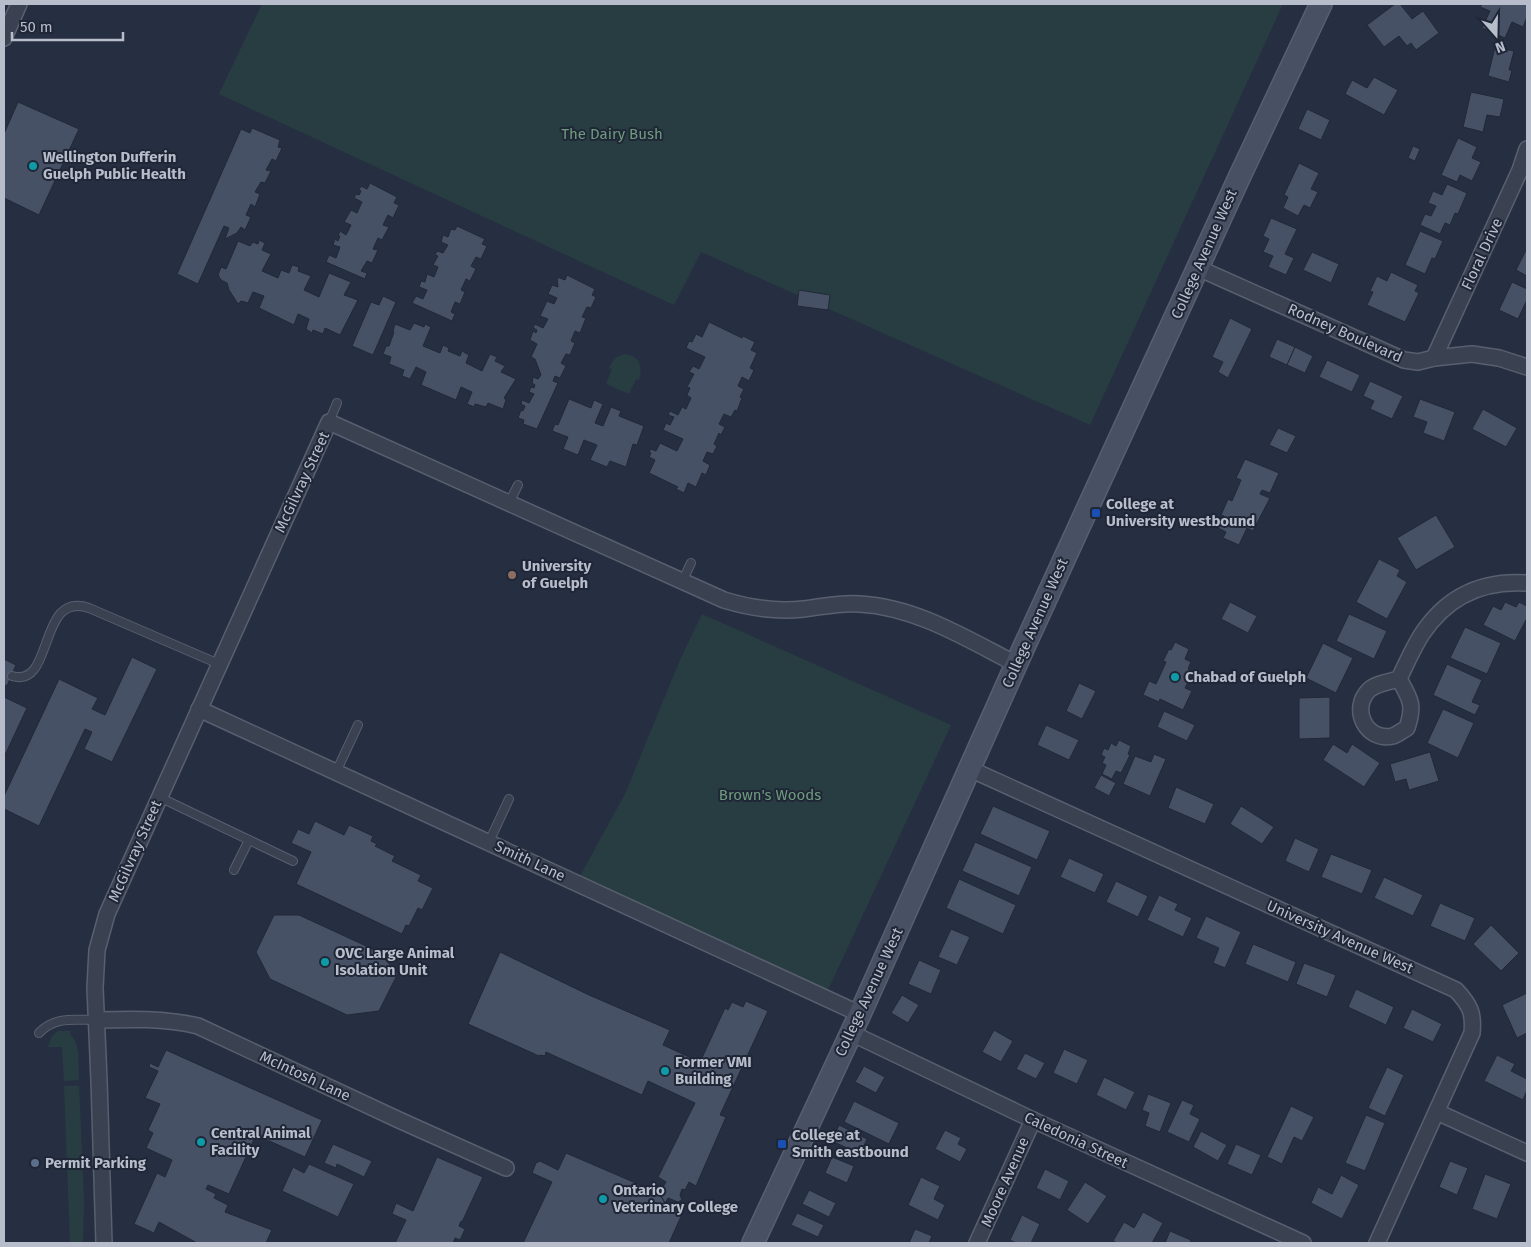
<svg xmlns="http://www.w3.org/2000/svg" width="1531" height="1247" font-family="'Fira Sans',sans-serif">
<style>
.green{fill:#283d42}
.building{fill:#475165;stroke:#212838}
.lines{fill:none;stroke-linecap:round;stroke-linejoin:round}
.lane-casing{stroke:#585f6e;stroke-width:10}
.street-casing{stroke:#585f6e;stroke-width:18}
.secondary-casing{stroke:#585f6e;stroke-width:24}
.lane{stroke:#3a4251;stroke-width:8}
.street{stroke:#3a4251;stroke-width:15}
.secondary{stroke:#485064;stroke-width:21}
.culture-dot{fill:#0f9aa8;stroke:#1f2636;stroke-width:2}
.transit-dot{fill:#1a4fb4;stroke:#1f2636;stroke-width:2}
.education-dot{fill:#8d6e63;stroke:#1f2636;stroke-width:2}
.service-dot{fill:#5c6f8a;stroke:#1f2636;stroke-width:2}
.labels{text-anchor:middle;stroke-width:4;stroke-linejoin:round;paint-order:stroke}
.park-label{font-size:15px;fill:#6e9b7d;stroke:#1f2636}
.poi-label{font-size:15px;font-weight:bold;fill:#b7bdcb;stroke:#1f2636;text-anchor:start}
.street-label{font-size:15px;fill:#b7bdcb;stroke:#1f2636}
</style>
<rect width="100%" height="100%" fill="#262f41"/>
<!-- green -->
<g class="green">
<path d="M262,4H1283L1090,425L701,252L674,305L219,94Z"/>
<path d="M625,354C640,356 643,367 639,380L636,379L629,394L606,384L612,369L609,368C613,360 616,356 625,354Z"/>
<path d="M702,614L951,725L828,990L579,878L625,794L680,660Z"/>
<path d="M58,1031H71L70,1034C81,1045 78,1065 79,1080L64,1081L62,1047H48L52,1036Z"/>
<path d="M64,1086H79L84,1199L83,1243H70Z"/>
</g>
<!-- building -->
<g class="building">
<path d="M1395,4H1400L1412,19L1423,11L1439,33L1416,50L1411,43L1407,46L1399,36L1384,47L1367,25Z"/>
<path d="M1482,4H1527V17L1523,27L1512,22L1505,38L1482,28L1490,11L1480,7Z"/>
<path d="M1495,47L1514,51L1509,70H1512L1509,82L1488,76Z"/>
<path d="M1374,77L1398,90L1384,115L1345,94L1352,80L1367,88Z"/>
<path d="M1471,92L1504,99L1500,117L1487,115L1483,132L1463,127Z"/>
<path d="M18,102L79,129L39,215L4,198V134Z"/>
<path d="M1307,109L1330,120L1321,140L1298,129Z"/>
<path d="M252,128L280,140L278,147L282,148L276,161L272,159L266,170L271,171L265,183L261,182L255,192L260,194L255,207L251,204L246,215L251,217L245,230L241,227L237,233L225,239L229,228L224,226L198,284L177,274L241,129L250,133Z"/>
<path d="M1458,138L1477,147L1472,158L1481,162L1472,181L1460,175L1457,182L1441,175Z"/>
<path d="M1413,146L1420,149L1415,161L1408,158Z"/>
<path d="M1299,163L1319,173L1311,189L1318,192L1310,208L1304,205L1298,216L1283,208L1288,197L1284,195Z"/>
<path d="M370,183L397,197L394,203L399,205L393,218L388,215L383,225L389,227L382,240L378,238L373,249L378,250L372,263L367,261L361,271L367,273L365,279L326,262L329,255L336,258L340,247L333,245L335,239L338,241L340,236H338L340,231L346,235L351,225L344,222L351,210L357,213L362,202L354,198L356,194L359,195L361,191L359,190L361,186L367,189Z"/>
<path d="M1447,184L1467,193L1458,214L1455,213L1450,225L1445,223L1440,234L1420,225L1425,214L1431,216L1436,206L1428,203L1433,191L1442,195Z"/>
<path d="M1271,218L1297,229L1285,254L1294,258L1286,275L1268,267L1273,256L1263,252L1269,239L1263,236Z"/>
<path d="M457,226L485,239L482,244L487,246L481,259L476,257L471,266L476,269L470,281L466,279L461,290L465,292L460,304L455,302L451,312L455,314L452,321L412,303L416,296L423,299L427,290L419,287L421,281L425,282L427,274L434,277L438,267L433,265L438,256L435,255L437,251L443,253L448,245L441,242L443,235L448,237L451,229L455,230Z"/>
<path d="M1420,231L1443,241L1435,259L1432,258L1425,274L1405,265Z"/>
<path d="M259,240L265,243L262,250L271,254L262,271L278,278L281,270L289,273L292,265L299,267L298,271L311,276L304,290L319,297L329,273L351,282L344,295L358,300L340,335L325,328L323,334L313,330L312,333L306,329L309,319L298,314L294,325L259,308L264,296L253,292L248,303L241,301L238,304L229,290L227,283L221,280L218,275L221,267L226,269L238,241L250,246L253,242L258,244Z"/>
<path d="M1527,248V276L1516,270Z"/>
<path d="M1312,252L1339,264L1331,283L1303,270Z"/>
<path d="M1391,272L1418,285L1415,291L1419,293L1405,322L1367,305L1373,292L1370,291L1377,276L1387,281Z"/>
<path d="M567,275L595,289L592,295L596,297L591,308L587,307L582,317L586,318L580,333L575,331L571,341L575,343L570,355L566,354L561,363L566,366L560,378L555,376L553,381L558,383L537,429L523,424L524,420L518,418L521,410L523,411L525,406L521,404L522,400L529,403L534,394L529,392L531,387L534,388L535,385L532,383L533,377L538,379L541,375L535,359L531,357L537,344L530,340L533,331L536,333L537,330L533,328L535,324L543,328L548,319L540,316L547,301L554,304L557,298L548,294L552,285L558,287L557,277L565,280Z"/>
<path d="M1512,282L1527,289V300L1518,319L1499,310Z"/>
<path d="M799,290L830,295L828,310L797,306Z"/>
<path d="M383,296L396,302L373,355L352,346L371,302L379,305Z"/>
<path d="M1230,318L1252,329L1228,378L1218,372L1223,362L1212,357Z"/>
<path d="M709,322L742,338L743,336L755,342L751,350L757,353L750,368L754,370L749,381L742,377L738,386L744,389L740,397L742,398L737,411L735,410L731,417L724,414L719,424L725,427L721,435L719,433L714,444L717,446L713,454L707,452L703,461L710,465L706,475L702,473L696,487L688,483L684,493L676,489L678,487L649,473L655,460L649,457L651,453L649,452L651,449L656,451L660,443L677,451L683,439L663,430L666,423L670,425L674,417L668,415L670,411L678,415L682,407L686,409L691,398L687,395L690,388L687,387L694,374L689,372L693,366L699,369L705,357L686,348L689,341L692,342L696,334L702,337Z"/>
<path d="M414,323L424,327L425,324L431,327L423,346L440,353L443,345L449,348L448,351L460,356L462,351L469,355L466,363L482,371L490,354L497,357L495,361L505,366L501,372L516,379L504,398L506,400L503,409L488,403L486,407L475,404L474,407L467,404L472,392L461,387L456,400L421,385L426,372L416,367L410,379L402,376L404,370L389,364L391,357L383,354L386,346H389L394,332L393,331L395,324L410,330Z"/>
<path d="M1277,339L1295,347L1287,365L1269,357Z"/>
<path d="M1295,347L1313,356L1305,373L1287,365Z"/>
<path d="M1327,360L1360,375L1352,392L1319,377Z"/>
<path d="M1370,381L1403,396L1392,419L1370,409L1374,401L1363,396Z"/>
<path d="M569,399L591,408L594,400L603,404L595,423L603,426L611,407L621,411L619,416L644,426L637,445L633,444L626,467L610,461L607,467L590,460L597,445L584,440L578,455L563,449L568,437L552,431L555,424L558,425Z"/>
<path d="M1420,399L1455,412L1444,441L1423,433L1427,422L1413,417Z"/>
<path d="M1483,409L1517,428L1506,447L1472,429Z"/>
<path d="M1278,428L1296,436L1287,453L1269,445Z"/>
<path d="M1245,459L1279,473L1270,493L1262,490L1260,494L1270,498L1253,531L1247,528L1239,545L1223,538L1226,532L1218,528L1224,516L1221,515L1228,499L1232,501L1241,480L1236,478Z"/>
<path d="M1436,515L1455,547L1416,570L1397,538Z"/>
<path d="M1379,559L1400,570L1397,576L1407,582L1387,619L1356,602Z"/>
<path d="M1230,602L1257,616L1248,633L1221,619Z"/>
<path d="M1505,602L1516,607L1519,602L1527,606V618L1515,641L1483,625L1493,606L1501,610Z"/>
<path d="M1349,614L1387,631L1374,659L1336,641Z"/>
<path d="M1465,627L1501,643L1487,674L1450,658Z"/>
<path d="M1175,642L1189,649L1185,659L1191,662L1188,669L1193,672L1185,688L1192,691L1183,710L1160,699L1159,702L1143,695L1149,681L1156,684L1166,662L1163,661L1169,649L1171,650Z"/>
<path d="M1323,643L1353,658L1336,693L1306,678Z"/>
<path d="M132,657L157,669L112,762L84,749L92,732L85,729L39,826L4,809V796L59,679L98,698L92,709L105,715Z"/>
<path d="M4,659L16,665L7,686L4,684Z"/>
<path d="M1447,664L1482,680L1472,702L1480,705L1475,715L1433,695Z"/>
<path d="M1079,683L1096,691L1082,719L1066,711Z"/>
<path d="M4,697L27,708L4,757Z"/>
<path d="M1330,697V738L1299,739V698Z"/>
<path d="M1443,709L1474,723L1458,758L1427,743Z"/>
<path d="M1164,711L1195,725L1187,741L1157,727Z"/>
<path d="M1046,725L1079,740L1069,760L1037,745Z"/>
<path d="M1119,740L1131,746L1128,754L1130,755L1121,773L1116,771L1112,779L1102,774L1106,765L1102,763L1105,757L1101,755L1104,748L1108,750L1111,743L1116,746Z"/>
<path d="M1333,744L1347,753L1352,744L1380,763L1364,787L1323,760Z"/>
<path d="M1430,752L1439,781L1409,790L1406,779L1395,782L1390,764Z"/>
<path d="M1154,754L1166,759L1150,796L1123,784L1135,756L1151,762Z"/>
<path d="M1101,775L1116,783L1109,796L1094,788Z"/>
<path d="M1176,787L1214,804L1205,824L1168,808Z"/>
<path d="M993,806L1050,831L1037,860L980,834Z"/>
<path d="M1241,806L1274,827L1262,844L1230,824Z"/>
<path d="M315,821L344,835L349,825L373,836L371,841L377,844L375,846L395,856L392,861L421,875L418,881L433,888L422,910L418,908L409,926L406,925L402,934L296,884L311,852L291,843L298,829L309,834Z"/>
<path d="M1295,838L1319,849L1309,872L1285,861Z"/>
<path d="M975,842L1032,867L1019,896L962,871Z"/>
<path d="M1331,854L1372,870L1362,894L1321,877Z"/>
<path d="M1069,858L1104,874L1095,893L1060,877Z"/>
<path d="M1384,877L1423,895L1413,916L1374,898Z"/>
<path d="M959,879L1016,905L1003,934L946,908Z"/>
<path d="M1116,881L1148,896L1138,917L1106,902Z"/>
<path d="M1159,895L1178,904L1175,910L1192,918L1183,937L1147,920Z"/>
<path d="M1440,903L1475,918L1465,941L1430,926Z"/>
<path d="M274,915H299L377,951L398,973L379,1011L347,1015L270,979L256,952Z"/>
<path d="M1206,916L1241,932L1225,968L1213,963L1219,948L1196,938Z"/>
<path d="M1491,925L1519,953L1501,971L1473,944Z"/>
<path d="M951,929L970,937L957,965L938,957Z"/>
<path d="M1253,944L1296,962L1288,982L1245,964Z"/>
<path d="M500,952L589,995L670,1030L663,1045L700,1062L725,1008L728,1010L732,1002L743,1007L746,1001L768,1011L720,1115L726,1117L696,1186L689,1182L685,1190L682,1189L680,1195L682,1200L678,1202L668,1198L665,1203L659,1193L666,1182L658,1177L695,1103L648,1081L642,1095L559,1058L546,1052L545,1056L540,1055L539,1056L468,1024Z"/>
<path d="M919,960L941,970L931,994L908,984Z"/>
<path d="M1304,963L1336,975L1327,997L1296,984Z"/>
<path d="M1356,989L1394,1007L1386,1025L1348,1007Z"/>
<path d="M1527,993V1033L1517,1038L1502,1005Z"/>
<path d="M902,995L919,1005L908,1023L891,1013Z"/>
<path d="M1412,1009L1442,1024L1433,1042L1403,1028Z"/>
<path d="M994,1030L1013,1041L1001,1062L982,1052Z"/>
<path d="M1064,1049L1088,1060L1077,1084L1053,1073Z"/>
<path d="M166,1050L322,1120L305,1157L256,1135L229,1194L208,1185L206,1189L216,1194L214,1198L228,1205L225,1212L272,1230L266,1243H197L159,1222L154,1233L134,1224L157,1173L165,1177L172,1160L146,1148L153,1133L148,1130L160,1104L145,1098L158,1071L149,1067L150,1063L158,1067Z"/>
<path d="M1025,1053L1045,1063L1036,1079L1016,1069Z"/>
<path d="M1497,1055L1515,1064L1511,1071L1527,1079V1090L1523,1100L1484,1081Z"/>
<path d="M864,1066L885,1077L876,1093L855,1082Z"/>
<path d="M1387,1067L1404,1075L1385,1116L1368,1108Z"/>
<path d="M1104,1077L1135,1092L1126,1110L1096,1095Z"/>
<path d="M1148,1094L1171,1103L1160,1132L1145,1126L1149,1113L1142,1110Z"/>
<path d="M1182,1100L1194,1105L1190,1114L1200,1119L1189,1142L1167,1132Z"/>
<path d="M854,1101L899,1123L889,1144L844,1122Z"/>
<path d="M1291,1106L1314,1117L1302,1141L1294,1137L1282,1164L1267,1157Z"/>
<path d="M1366,1115L1385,1123L1365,1171L1345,1163Z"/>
<path d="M839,1125L867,1139L860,1154L832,1141Z"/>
<path d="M945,1130L961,1138L958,1144L967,1149L960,1162L935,1149Z"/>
<path d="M1201,1131L1227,1145L1218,1161L1193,1147Z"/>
<path d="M333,1144L372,1161L364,1177L337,1164L336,1168L324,1163Z"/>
<path d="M1236,1144L1261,1155L1252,1175L1227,1164Z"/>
<path d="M566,1153L659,1193L665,1203L683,1212L669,1243H523L552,1182L532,1173L536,1163L540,1161L558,1170Z"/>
<path d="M437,1157L483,1177L462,1222L461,1221L459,1226L465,1229L460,1240L455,1238L453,1243H395L406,1220L392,1214L396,1203L413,1211Z"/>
<path d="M832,1157L854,1166L847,1183L825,1173Z"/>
<path d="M1450,1161L1468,1168L1457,1195L1439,1187Z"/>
<path d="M309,1164L354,1184L338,1217L282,1191L293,1167L304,1173Z"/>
<path d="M1045,1169L1069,1181L1060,1200L1036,1188Z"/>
<path d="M1485,1174L1511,1184L1497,1219L1472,1209Z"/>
<path d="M1341,1175L1359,1185L1342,1219L1311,1203L1318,1187L1332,1194Z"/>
<path d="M921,1177L940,1186L934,1199L945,1205L938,1220L908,1205Z"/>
<path d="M1085,1182L1107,1196L1088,1224L1067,1210Z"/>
<path d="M809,1190L836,1203L829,1217L802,1204Z"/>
<path d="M1143,1212L1163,1223L1152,1243H1117L1113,1241L1124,1222L1134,1228Z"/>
<path d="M797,1213L824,1225L818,1237L791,1225Z"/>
<path d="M1022,1215L1040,1224L1031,1243H1016L1010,1240Z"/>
<path d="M915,1229L932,1236L929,1243H909Z"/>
<path d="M1170,1231L1191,1240L1190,1243H1165Z"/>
</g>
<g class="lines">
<defs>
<g id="lane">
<path d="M329,422L337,403"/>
<path d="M509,503L518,485"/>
<path d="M682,582L691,563"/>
<path d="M12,676C55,689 37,590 89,608L219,664"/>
<path d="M336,772L358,725"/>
<path d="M159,797L293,861"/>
<path d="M489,842L509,799"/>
<path d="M234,870L249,840"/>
<path d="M39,1033C55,1016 74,1020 96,1020"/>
</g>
<g id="street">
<path d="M4,38L19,4"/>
<path d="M1198,268L1404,360L1418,362L1434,358L1472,354L1499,358L1527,367"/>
<path d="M1434,358L1520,170L1527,149"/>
<path d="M1399,679C1410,699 1415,704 1407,728C1403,730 1398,734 1393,736C1366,742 1350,709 1369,690C1375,684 1391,681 1399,679C1406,664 1413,648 1422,634C1447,596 1483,580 1527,583"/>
<path d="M199,709L860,1014"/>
<path d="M970,769L1456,990C1470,1005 1474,1013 1472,1033L1377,1243"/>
<path d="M96,1020C130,1019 164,1018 198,1026L399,1120L506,1168"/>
<path d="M851,1033L1033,1120L1303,1243"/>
<path d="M1437,1112L1527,1153"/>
<path d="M104,1243L99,1080L95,988L97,950L107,914L329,422L724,600C750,608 776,612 803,609C822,607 841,602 860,604C916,607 967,639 1016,664"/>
<path d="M977,1243L1033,1120"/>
</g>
<path id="secondary" d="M753,1243L860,1014L1023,649L1238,180L1321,4"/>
</defs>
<!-- lane casing -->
<use href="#lane" class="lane-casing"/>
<!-- street casing -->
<use href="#street" class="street-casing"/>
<!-- secondary casing -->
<use href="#secondary" class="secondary-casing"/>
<!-- lane -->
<use href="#lane" class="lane"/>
<!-- street -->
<use href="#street" class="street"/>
<!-- secondary -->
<use href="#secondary" class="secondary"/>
</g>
<!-- markers -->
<g class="culture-dot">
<circle cx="33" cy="166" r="5"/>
<circle cx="1175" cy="677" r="5"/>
<circle cx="325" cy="962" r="5"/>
<circle cx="665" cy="1071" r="5"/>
<circle cx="201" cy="1142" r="5"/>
<circle cx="603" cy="1199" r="5"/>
</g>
<g class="transit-dot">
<rect x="1091" y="508" width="10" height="10" rx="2.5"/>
<rect x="777" y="1139" width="10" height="10" rx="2.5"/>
</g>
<circle class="education-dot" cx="512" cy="575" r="5"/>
<circle class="service-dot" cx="35" cy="1163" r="5"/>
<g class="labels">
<!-- park labels -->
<g class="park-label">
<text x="612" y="139">The Dairy Bush</text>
<text x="770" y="800">Brown's Woods</text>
</g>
<!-- poi labels -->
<g class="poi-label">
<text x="43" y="162">Wellington Dufferin<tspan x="43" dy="17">Guelph Public Health</tspan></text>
<text x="1106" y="509">College at<tspan x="1106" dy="17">University westbound</tspan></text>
<text x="522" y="571">University<tspan x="522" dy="17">of Guelph</tspan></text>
<text x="1185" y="682">Chabad of Guelph</text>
<text x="335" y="958">OVC Large Animal<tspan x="335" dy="17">Isolation Unit</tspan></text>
<text x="675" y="1067">Former VMI<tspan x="675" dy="17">Building</tspan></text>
<text x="211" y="1138">Central Animal<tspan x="211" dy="17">Facility</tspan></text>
<text x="792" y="1140">College at<tspan x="792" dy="17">Smith eastbound</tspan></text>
<text x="45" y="1168">Permit Parking</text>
<text x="613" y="1195">Ontario<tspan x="613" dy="17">Veterinary College</tspan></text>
</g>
<!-- street labels -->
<g class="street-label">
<text transform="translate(1204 254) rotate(-66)" y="5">College Avenue West</text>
<text transform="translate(1482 254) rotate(-65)" y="5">Floral Drive</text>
<text transform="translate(1345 333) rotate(24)" y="5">Rodney Boulevard</text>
<text transform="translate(302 482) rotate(-65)" y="5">McGilvray Street</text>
<text transform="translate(1035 623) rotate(-66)" y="5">College Avenue West</text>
<text transform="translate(135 851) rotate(-66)" y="5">McGilvray Street</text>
<text transform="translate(530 861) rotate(25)" y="5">Smith Lane</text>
<text transform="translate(1340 937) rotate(24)" y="5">University Avenue West</text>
<text transform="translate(869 992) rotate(-65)" y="5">College Avenue West</text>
<text transform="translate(305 1076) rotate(25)" y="5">McIntosh Lane</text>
<text transform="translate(1076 1140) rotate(25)" y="5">Caledonia Street</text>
<text transform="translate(1005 1182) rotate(-66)" y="5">Moore Avenue</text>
</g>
</g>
<!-- border -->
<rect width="1531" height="1247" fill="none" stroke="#b7bdcb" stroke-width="10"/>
<!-- north arrow -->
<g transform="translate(1496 35) rotate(160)" stroke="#1f2636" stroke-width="4" paint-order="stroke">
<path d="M0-4L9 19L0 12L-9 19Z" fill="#b7bdcb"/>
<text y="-8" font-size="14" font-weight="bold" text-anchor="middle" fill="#b7bdcb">N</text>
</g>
<!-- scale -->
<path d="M12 32v8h111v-8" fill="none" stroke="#b7bdcb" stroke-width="2.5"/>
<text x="20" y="32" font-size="15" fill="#b7bdcb" stroke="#1f2636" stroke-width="4" paint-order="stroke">50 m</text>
</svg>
